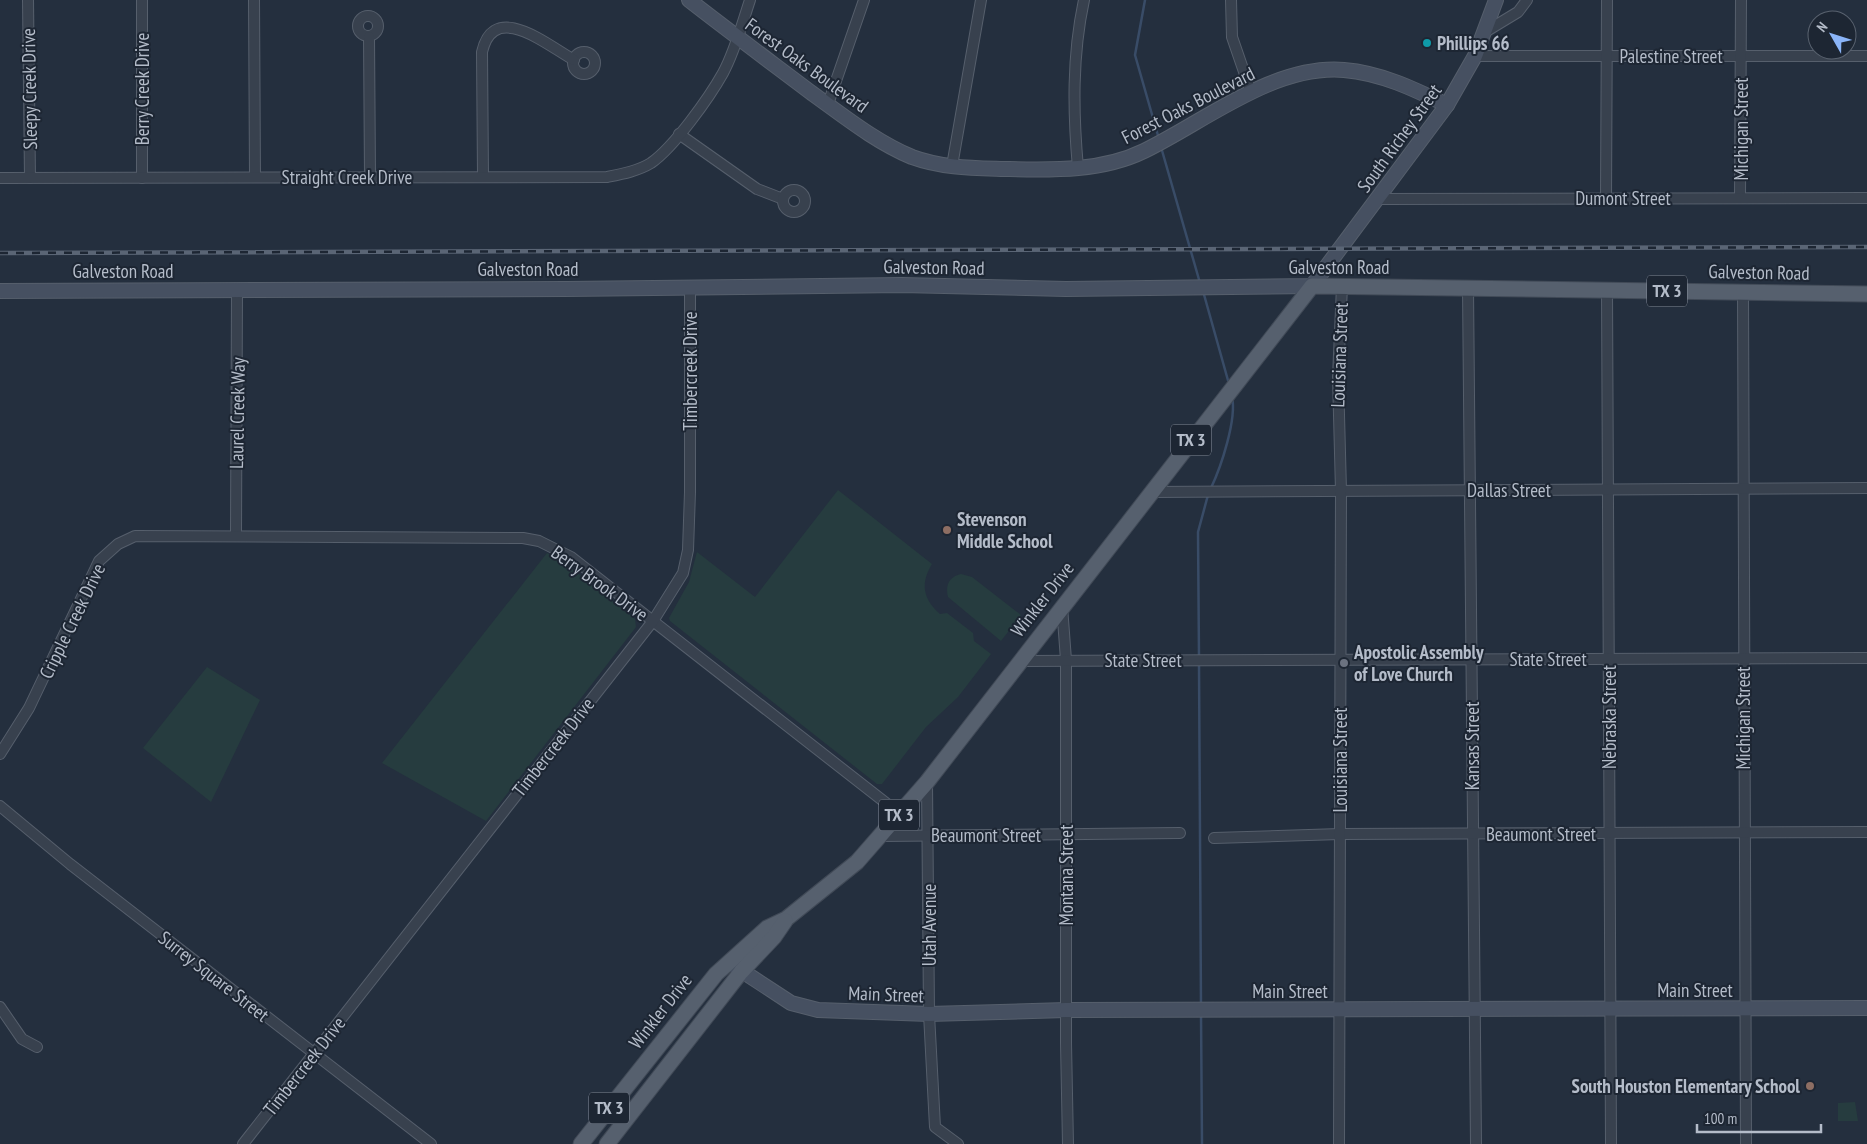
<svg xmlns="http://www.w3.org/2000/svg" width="1867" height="1144" font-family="'PT Sans Narrow',sans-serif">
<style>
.green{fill:#263c3f}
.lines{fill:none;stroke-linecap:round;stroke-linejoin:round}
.stream{stroke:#394c67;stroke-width:2.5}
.street-casing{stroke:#565f6c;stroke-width:12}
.secondary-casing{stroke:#565f6c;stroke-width:16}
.primary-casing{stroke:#414a57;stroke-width:17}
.street{stroke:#38414e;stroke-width:10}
.secondary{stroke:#465061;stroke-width:14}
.primary{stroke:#56606e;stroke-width:15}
.rail-casing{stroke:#5a6575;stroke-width:4.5}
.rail{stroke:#1d2633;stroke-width:2.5;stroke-dasharray:8;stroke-linecap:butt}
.culture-dot{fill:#0f9aa8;stroke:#1d2633;stroke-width:2}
.education-dot{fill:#8d6e63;stroke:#1d2633;stroke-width:2}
.worship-dot{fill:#6b7280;stroke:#1d2633;stroke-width:2}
.labels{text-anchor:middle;stroke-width:4;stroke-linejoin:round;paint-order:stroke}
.shield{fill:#1d2633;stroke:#878f9c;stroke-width:1}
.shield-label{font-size:18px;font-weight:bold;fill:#b4bcc9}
.poi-label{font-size:19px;font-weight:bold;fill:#b4bcc9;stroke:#1d2633;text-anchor:start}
.street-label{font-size:19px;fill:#b4bcc9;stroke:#1d2633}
</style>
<rect width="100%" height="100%" fill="#242f3e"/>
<!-- green -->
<g class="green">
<path d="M838,490L932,564C920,584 923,599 940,614L947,613L973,633L974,641L991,654L958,697L926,727L882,784H877L670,621L669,618L689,582L697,552L755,597Z"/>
<path d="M547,553L566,564L635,619L636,627L486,821L382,763Z"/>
<path d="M961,574L972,577L1021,615L1001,641L948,597C945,585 949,577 961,574Z"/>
<path d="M207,667L260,700L211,802L143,748Z"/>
<path d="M1855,1102L1858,1121H1838V1103Z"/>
</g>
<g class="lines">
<!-- stream -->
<g class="stream">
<path d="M1145,0L1135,55L1159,139"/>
<path d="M1161,147L1200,283"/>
<path d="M1203,291L1229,384"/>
<path d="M1211,488C1221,467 1237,419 1232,397"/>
<path d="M1199,658L1198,532L1208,495"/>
<path d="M1199,664L1201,1006"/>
<path d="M1201,1014L1202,1144"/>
</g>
<defs>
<g id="street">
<path d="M28,0L30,178"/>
<path d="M142,0V178"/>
<path d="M254,0L255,177"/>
<path d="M1231,0L1232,37L1251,92"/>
<circle cx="368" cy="26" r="10"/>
<path d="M1485,32L1518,12L1527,0"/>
<path d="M369,37L370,177"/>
<circle cx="584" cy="63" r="11"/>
<path d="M1475,56H1867"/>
<path d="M828,104L864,0"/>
<path d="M679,134L757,189L783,199"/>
<path d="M952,166L981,0"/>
<path d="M1078,168C1073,112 1072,56 1084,0"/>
<path d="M483,176L482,52C494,0 547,45 574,60"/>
<path d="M0,178L607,177C622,174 638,171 651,163C674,147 709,98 723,73C735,51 742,24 750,0"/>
<circle cx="794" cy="201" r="11"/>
<path d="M1740,198L1741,0"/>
<path d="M1378,199L1867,198"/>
<path d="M1606,199L1607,0"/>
<path d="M1468,288L1476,1144"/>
<path d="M1607,290L1611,1144"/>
<path d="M1743,292L1746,1144"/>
<path d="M1151,492L1867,488"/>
<path d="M236,535L237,291"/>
<path d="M1062,606L1066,660V1043L1068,1144"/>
<path d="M1020,661L1867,658"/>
<path d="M0,754L29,708L99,561L118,544L135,536L523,538L539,541L571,557L900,814"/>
<path d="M927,782L929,1014L935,1127L958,1144"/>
<path d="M0,806L70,864L431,1144"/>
<path d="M882,836L1180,833"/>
<path d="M1214,838L1340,834L1867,832"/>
<path d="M0,1007L22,1039L37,1047"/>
<path d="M243,1144L653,621L683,573L688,550L690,492V286"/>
<path d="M1339,1144L1341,491L1338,377L1342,286"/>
</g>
<g id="secondary">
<path d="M689,0C730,32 772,63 813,94C845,117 876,142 912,157C942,168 973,168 1004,169C1051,170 1101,172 1144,151C1204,122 1274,64 1344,70C1381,73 1414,89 1447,105"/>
<path d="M0,291L566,289L902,285L1066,289L1312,286L1447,105L1475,56L1496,0"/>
<path d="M733,965L791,1003L818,1010L929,1014L1066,1010L1867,1008"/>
</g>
<g id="primary">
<path d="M581,1144L716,974L767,928L786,919L857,862L927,782L1312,286L1867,294"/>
<path d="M607,1144L741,972L774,937L785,921"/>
</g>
</defs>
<!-- street casing -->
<use href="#street" class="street-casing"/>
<!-- secondary casing -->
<use href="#secondary" class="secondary-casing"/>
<!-- primary casing -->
<use href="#primary" class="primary-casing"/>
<!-- street -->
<use href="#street" class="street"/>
<!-- secondary -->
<use href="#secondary" class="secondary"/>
<!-- primary -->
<use href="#primary" class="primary"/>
<defs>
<path id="rail" d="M0,253L1867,247"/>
</defs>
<!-- rail casing -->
<use href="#rail" class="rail-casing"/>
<!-- rail -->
<use href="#rail" class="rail"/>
</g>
<!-- markers -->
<circle class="culture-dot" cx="1427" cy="43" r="5"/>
<g class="education-dot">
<circle cx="947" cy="530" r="5"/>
<circle cx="1810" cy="1086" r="5"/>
</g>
<circle class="worship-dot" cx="1344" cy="663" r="5"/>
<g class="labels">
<!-- shield labels -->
<g class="shield">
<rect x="1647" y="275.5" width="40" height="31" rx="4"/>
<rect x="1171" y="424.5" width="40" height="31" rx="4"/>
<rect x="879" y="799.5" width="40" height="31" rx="4"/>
<rect x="589" y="1092.5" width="40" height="31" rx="4"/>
</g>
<g class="shield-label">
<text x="1667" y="297">TX 3</text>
<text x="1191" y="446">TX 3</text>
<text x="899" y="821">TX 3</text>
<text x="609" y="1114">TX 3</text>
</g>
<!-- poi labels -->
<g class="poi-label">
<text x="1437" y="50">Phillips 66</text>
<text x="957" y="526">Stevenson<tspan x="957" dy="22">Middle School</tspan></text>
<text x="1354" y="659">Apostolic Assembly<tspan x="1354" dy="22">of Love Church</tspan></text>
<text x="1800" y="1093" text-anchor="end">South Houston Elementary School</text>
</g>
<!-- street labels -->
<g class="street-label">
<text x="1671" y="63">Palestine Street</text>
<text transform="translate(807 65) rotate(36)" y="7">Forest Oaks Boulevard</text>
<text transform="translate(29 89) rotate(-91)" y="7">Sleepy Creek Drive</text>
<text transform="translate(142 89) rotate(-90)" y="7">Berry Creek Drive</text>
<text transform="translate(1188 105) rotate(-27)" y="7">Forest Oaks Boulevard</text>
<text transform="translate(1741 129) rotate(-90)" y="7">Michigan Street</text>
<text transform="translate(1399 138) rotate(-54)" y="7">South Richey Street</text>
<text x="347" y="184">Straight Creek Drive</text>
<text x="1623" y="205">Dumont Street</text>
<text transform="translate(934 267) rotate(1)" y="7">Galveston Road</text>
<text x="1339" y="274">Galveston Road</text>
<text x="528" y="276">Galveston Road</text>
<text x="123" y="278">Galveston Road</text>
<text transform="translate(1759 272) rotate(1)" y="7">Galveston Road</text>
<text transform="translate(1339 355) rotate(-88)" y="7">Louisiana Street</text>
<text transform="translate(690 371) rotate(-90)" y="7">Timbercreek Drive</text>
<text transform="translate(237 413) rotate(-89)" y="7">Laurel Creek Way</text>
<text x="1509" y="497">Dallas Street</text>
<text transform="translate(600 583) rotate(36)" y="7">Berry Brook Drive</text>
<text transform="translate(1042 599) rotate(-52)" y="7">Winkler Drive</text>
<text transform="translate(72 621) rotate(-64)" y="7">Cripple Creek Drive</text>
<text x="1548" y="666">State Street</text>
<text x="1143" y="667">State Street</text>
<text transform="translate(1609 717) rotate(-90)" y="7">Nebraska Street</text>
<text transform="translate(1743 718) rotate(-90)" y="7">Michigan Street</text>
<text transform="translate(1472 746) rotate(-90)" y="7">Kansas Street</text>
<text transform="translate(553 747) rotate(-52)" y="7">Timbercreek Drive</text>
<text transform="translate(1340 760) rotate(-90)" y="7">Louisiana Street</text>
<text x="1541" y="841">Beaumont Street</text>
<text x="986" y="842">Beaumont Street</text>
<text transform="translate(1066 875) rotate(-90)" y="7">Montana Street</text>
<text transform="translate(929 925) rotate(-90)" y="7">Utah Avenue</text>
<text transform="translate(214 976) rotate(38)" y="7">Surrey Square Street</text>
<text x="1695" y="997">Main Street</text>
<text x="1290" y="998">Main Street</text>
<text transform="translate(886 994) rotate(2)" y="7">Main Street</text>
<text transform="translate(660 1011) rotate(-52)" y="7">Winkler Drive</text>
<text transform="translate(304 1066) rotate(-52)" y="7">Timbercreek Drive</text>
</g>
</g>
<!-- north arrow -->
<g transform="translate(1832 35) rotate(309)"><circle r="24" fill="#1d2633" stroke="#59626f"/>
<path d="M0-4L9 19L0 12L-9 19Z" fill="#8ab4f8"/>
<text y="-8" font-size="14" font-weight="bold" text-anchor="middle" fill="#b4bcc9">N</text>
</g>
<!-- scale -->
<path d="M1697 1124v8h124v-8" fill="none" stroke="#b4bcc9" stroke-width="2.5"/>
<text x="1704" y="1124" font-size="15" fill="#b4bcc9" stroke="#1d2633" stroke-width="4" paint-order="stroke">100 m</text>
</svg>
